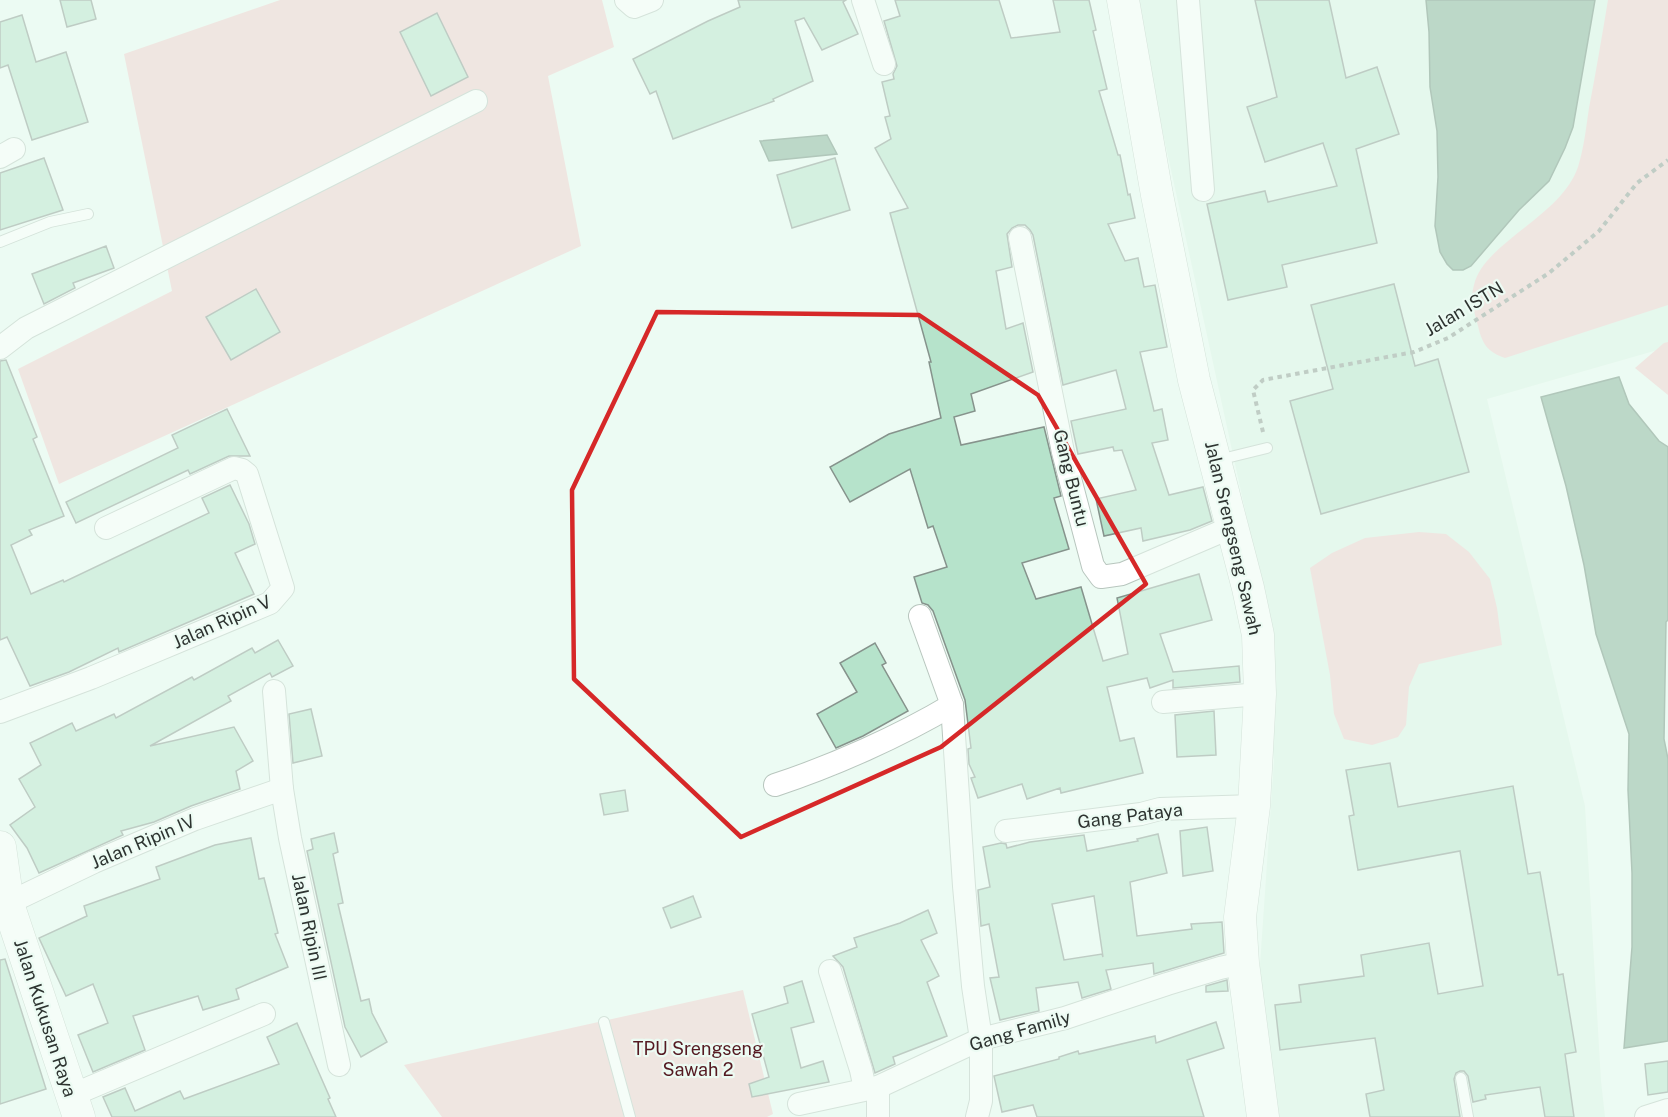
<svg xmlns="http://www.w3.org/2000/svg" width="1668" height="1117" font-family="'Public Sans',sans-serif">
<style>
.built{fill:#dcf3e6}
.green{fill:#f2cccd}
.water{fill:#81ad96;stroke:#688877;stroke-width:1.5}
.building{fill:#b6e3cb;stroke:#86938c;stroke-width:1.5;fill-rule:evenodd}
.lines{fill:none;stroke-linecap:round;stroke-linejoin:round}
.lane-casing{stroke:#b8c6be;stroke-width:12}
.street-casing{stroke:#b8c6be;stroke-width:24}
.secondary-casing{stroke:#b8c6be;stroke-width:33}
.path{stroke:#8a948f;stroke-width:4;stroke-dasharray:4.5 4.5;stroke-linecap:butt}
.lane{stroke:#fff;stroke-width:10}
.street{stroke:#fff;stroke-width:22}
.secondary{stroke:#fff;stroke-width:32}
.marked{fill:none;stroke:#d62828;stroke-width:4.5;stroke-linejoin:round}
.labels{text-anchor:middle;stroke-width:4.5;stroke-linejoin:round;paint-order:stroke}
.street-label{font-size:18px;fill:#2d3330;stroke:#ecfbf3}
.park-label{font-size:18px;fill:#551a22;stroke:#ecfbf3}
</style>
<rect width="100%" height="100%" fill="#ecfbf3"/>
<!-- built -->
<path class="built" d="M1134,0H1668V347L1487,399L1585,806L1601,1081L1605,1117H1277L1258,994L1274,761L1259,574Z"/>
<!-- green -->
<g class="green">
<path d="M280,0H602L614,47L548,76L581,246L59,484L18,369L172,291L124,54Z"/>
<path d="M1608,0H1668V305L1505,358C1487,352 1482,343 1478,326C1474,312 1470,299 1474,285C1484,242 1561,217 1578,167C1584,148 1586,128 1589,108C1596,72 1602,36 1608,0Z"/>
<path d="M1668,342V395L1635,368L1664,343Z"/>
<path d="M1419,532L1446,534L1469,552L1490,579L1497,608L1502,645L1419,664L1409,687L1406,725L1398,737L1372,745L1344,739L1334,714L1330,675L1310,568L1332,553L1365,538Z"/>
<path d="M743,990L773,1114L767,1117H442L404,1065Z"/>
</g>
<!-- water -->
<g class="water">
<path d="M1426,0H1595L1573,127L1565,148L1549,181L1519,210L1471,266L1463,270H1453L1447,264L1440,252L1435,226L1438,177L1437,131L1430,87L1429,32Z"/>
<path d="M827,135L837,154L769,161L760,141Z"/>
<path d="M1619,377L1629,404L1659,441L1668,447V620L1666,622L1664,739L1668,759V1041L1624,1048L1632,947V873L1628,790L1629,734L1596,634L1584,565L1566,486L1541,397Z"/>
</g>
<!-- building -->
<g class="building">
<path d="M60,0H91L96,19L67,27Z"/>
<path d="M738,0H846L843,2L858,34L822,50L804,18L795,21L813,81L773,99L774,101L673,139L656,91L650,94L633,59L708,21L740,7Z"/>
<path d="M895,0H999L1011,38L1060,32L1053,0H1089L1096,30L1093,31L1107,89L1099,91L1118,155H1120L1128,195L1130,194L1135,218L1108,224L1125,261L1138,258L1144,287L1155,285L1167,347L1140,352L1154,411L1162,409L1168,440L1152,443L1169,495L1203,487L1212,521L1190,530L1143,541L1141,528L1104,536L1096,499L1136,490L1122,450L1114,451L1113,447L1078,454L1071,421L1126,409L1116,370L1063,385L1033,235L1030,230L1025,225H1018L1012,228L1007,234L1012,267L996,271L1006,329L1023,323L1033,372L971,394L975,411L954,417L961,445L1044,427L1061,496L1054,498L1069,549L1022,563L1036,599L1081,587L1103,661L1128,654L1117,598L1199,574L1212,620L1160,634L1173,672L1239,666L1240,682L1173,688V680L1150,688L1147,678L1107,687L1120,741L1134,738L1143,773L1061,793L1060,788L1027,799L1022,784L978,798L971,778L975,777L969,764L968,749L971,748L965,700L933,611L928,605L922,603L914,577L947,567L933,526L928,528L910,469L850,502L830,467L889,434L941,418L929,362H931L890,213L908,208L875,148L891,139L885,117L890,116L882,82L894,79L893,74L897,66L884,21L900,16Z"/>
<path d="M1255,0H1329L1346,78L1377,67L1399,134L1356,149L1377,243L1282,265L1287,287L1228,300L1207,204L1265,191L1268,202L1337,186L1323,143L1265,162L1247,107L1277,97Z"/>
<path d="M437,13L468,77L431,96L400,32Z"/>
<path d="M22,15L36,62L66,52L88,122L32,140L8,65L0,68V22Z"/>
<path d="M44,158L63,210L0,230V173Z"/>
<path d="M835,158L850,210L792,228L777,175Z"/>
<path d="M106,246L114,268L73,283L75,288L44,304L32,274Z"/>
<path d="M1394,284L1415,366L1438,359L1469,472L1321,514L1290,401L1333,389L1311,305Z"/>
<path d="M256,289L280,332L231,360L206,317Z"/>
<path d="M6,360L37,437L33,439L64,516L29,530L32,535L11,545L31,594L63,580L64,582L209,513L202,498L230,485L249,524L255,544L235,553L254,594L119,652L118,648L69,672L30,686L7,637L0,640V361Z"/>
<path d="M227,409L250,456H229L190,474L188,470L76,523L66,502L178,448L172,435Z"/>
<path d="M278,640L293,666L272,677L270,673L228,696L231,701L150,746L234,727L253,761L236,771L240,789L191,806L154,822L121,831L123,835L39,873L27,848L10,825L35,807L19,779L41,765L30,743L72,723L76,731L114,714L116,718L192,677L194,680L252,648L255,653Z"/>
<path d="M875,643L886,663L882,665L908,711L863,736L836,748L817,714L857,692L840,663Z"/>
<path d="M311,709L322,756L293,763L289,714Z"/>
<path d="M1214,711L1216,755L1177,757L1175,715Z"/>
<path d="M1390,763L1398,807L1513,786L1528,874L1540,872L1558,975L1563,974L1576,1052L1565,1054L1574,1117H1545L1540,1087L1485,1095L1486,1099L1473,1102L1468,1076L1464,1071H1460L1456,1073L1454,1079L1460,1117H1370L1366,1094L1384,1090L1375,1038L1280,1050L1275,1005L1301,1002L1299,985L1364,976L1361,955L1429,943L1438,994L1483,986L1460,851L1358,870L1349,816L1354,815L1346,770Z"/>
<path d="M625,790L628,811L604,815L600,794Z"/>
<path d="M1207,827L1213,871L1183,876L1180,831Z"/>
<path d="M334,833L338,852L333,854L343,903L338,904L361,1001L369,999L372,1013L387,1042L361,1057L345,1027L307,851L313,849L311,839Z"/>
<path d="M1158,834L1167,873L1130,882L1137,936L1192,929L1191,924L1222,922L1224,953L1154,974L1153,963L1106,970L1111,989L1082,998L1078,982L1036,988L1039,1011L1000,1020L990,978L999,977L989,924L981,926L978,890L990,887L983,847L1001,843L1006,844L1007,848L1030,842L1084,835L1087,851L1138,841L1137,839ZM1094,896L1103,957L1102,954L1064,960L1052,904Z"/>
<path d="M251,838L259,879L264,878L278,933L275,934L288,967L236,989L239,999L203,1010L198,996L133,1016L145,1050L93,1072L78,1035L108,1023L93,984L66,996L39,938L87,916L84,906L160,879L156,867L215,845Z"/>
<path d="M693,896L701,917L671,928L663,908Z"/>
<path d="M928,910L937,933L921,940L939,976L927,982L947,1036L893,1057L895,1064L875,1073L843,967L833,956L857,947L854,938L900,923Z"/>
<path d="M5,959L46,1089L0,1104V960Z"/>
<path d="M1227,980L1228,991L1206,992V986Z"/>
<path d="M802,981L814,1022L791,1028L801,1068L823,1061L829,1082L752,1097L749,1084L769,1077L752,1014L788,1003L784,987Z"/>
<path d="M1216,1022L1224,1048L1187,1060L1204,1117H1037L1033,1105L1002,1112L994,1076L1059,1059V1057L1078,1051L1079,1054L1155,1036L1156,1043Z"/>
<path d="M297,1023L330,1098L328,1099L336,1117H112L103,1097L125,1088L135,1111L180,1091L184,1099L279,1064L267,1037Z"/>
<path d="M1668,1061V1092L1648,1095L1645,1064Z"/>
</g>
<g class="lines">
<defs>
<g id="lane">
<path d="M0,242L50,222L88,214"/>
<path d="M1218,460L1267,448"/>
<path d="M604,1022L630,1117"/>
<path d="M1461,1078L1468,1117"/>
</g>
<g id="street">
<path d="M626,0L634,7L652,0"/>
<path d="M863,0L884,64"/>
<path d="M1188,0L1203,190"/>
<path d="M0,157L14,149"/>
<path d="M1020,238L1063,452L1093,566L1101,577L1122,574L1232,527"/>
<path d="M0,348L26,328L476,101"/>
<path d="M920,616L952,705L964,886L973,986L981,1039V1101L977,1117"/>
<path d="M274,691L282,789L290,838L339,1065"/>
<path d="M1163,702L1260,694"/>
<path d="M0,712L91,678L270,603L283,588L247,474L242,470L234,468L106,528"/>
<path d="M775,785C833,766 900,736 952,705"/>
<path d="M1006,831L1141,814L1160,809L1254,806"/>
<path d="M0,907L94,862L195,819L282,789"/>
<path d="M830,971L861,1070L865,1089"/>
<path d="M878,1087V1117"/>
<path d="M70,1096L264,1014"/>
<path d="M799,1104L878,1087L981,1039L1065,1018L1167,984L1220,968L1243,963"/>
<path d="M1646,1117L1668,1110"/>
</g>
<g id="secondary">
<path d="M1123,0L1157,195L1194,380L1248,588L1258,635L1260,694L1254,806L1240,917L1243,963L1263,1117"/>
<path d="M0,847L8,904L79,1117"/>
</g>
</defs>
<!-- lane casing -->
<use href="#lane" class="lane-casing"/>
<!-- street casing -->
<use href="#street" class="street-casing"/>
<!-- secondary casing -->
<use href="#secondary" class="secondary-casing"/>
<!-- path -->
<path class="path" d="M1263,432L1253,390L1263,380L1414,352L1448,338L1549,273L1567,258L1599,231L1637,183L1668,160"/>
<!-- lane -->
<use href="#lane" class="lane"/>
<!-- street -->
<use href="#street" class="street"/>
<!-- secondary -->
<use href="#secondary" class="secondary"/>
</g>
<!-- marked area -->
<path d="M0 0H1668V1117H0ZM657,312L919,315L1038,395L1146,584L941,747L741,837L574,679L572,490Z" fill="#ecfbf3" fill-opacity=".55" fill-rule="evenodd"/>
<path class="marked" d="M657,312L919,315L1038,395L1146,584L941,747L741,837L574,679L572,490Z"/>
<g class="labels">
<!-- street labels -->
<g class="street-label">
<text transform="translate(1464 309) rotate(-31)" y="6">Jalan ISTN</text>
<text transform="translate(1071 478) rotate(76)" y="6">Gang Buntu</text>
<text transform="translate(1233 538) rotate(77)" y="6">Jalan Srengseng Sawah</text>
<text transform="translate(222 622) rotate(-24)" y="6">Jalan Ripin V</text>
<text transform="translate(1130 816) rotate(-7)" y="6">Gang Pataya</text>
<text transform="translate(143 842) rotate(-23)" y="6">Jalan Ripin IV</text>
<text transform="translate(309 927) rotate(78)" y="6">Jalan Ripin III</text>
<text transform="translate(45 1018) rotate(72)" y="6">Jalan Kukusan Raya</text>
<text transform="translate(1020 1031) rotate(-16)" y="6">Gang Family</text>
</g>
<!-- park labels -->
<g class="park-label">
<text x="698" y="1055">TPU Srengseng<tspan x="698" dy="21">Sawah 2</tspan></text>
</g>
</g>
</svg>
